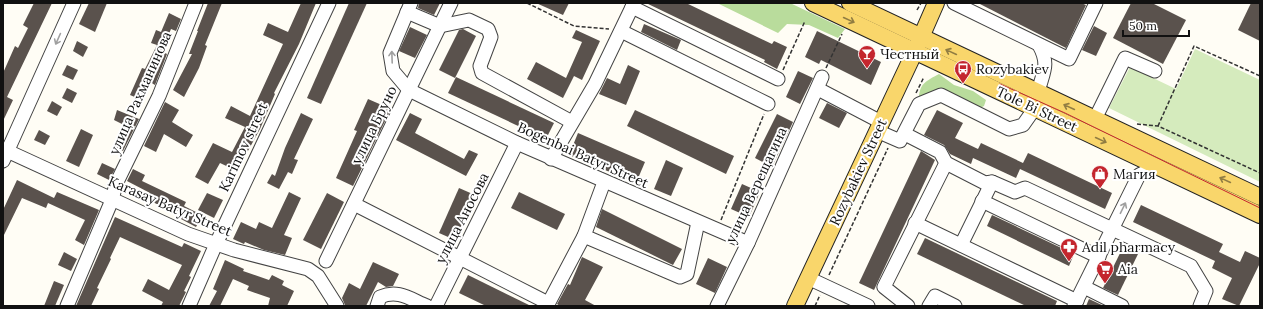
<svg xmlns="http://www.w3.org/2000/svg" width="1263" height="309" font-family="Lora,serif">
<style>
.green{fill:#d5ebbd}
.forest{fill:#b9dc9c}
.building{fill:#5a524d}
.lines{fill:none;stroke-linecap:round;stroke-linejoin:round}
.minor-casing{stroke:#444;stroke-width:15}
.major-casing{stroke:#222;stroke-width:18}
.path{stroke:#333;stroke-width:1.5;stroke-dasharray:4 2;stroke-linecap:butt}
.minor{stroke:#fff;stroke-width:13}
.major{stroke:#f9d66b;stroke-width:16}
.tram{stroke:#c4262e;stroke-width:1}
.oneway{stroke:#917d42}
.oneway2{stroke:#a0a0a0}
.labels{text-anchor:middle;stroke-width:4;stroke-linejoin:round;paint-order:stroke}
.poi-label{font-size:14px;fill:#111;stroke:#fff;text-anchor:start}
.street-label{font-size:14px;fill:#111;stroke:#fff}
</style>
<rect width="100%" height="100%" fill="#fffdf5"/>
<!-- green -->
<path class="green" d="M1195,49L1260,80V182L1109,108L1130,67L1176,89Z"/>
<!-- forest -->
<g class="forest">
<path d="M717,3H790L845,29L838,38L809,25L787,24L778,33Z"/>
<path d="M939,74L954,85L973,91L986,100L984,106L978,109L965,101L919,99C919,84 926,81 939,74Z"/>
</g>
<!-- building -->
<g class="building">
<path d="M34,3H52L7,97L13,100L3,121V73L15,46L18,48L28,28L23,25Z"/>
<path d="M89,3H107L95,32L79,24Z"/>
<path d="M208,3H222L205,45L207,46L199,68L184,97L173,90L192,54H189L198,31H197Z"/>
<path d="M301,3H316L299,44L274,93L275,94L260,129L237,171L220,163L208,184L195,177L213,143L232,152L245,127L225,118L231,106L250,116L283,44L263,35L268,23L288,32Z"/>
<path d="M349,3H367L321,104L307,98Z"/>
<path d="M419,3H440L434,15L418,8Z"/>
<path d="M536,3H569L563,15Z"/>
<path d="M646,3H686L772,44L774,41L787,47L777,69L764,62L765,60Z"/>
<path d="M978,3H1081L1086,5L1066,48Z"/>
<path d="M1131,3H1152L1186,20L1163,64L1113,38Z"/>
<path d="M1251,3H1260V41L1238,30Z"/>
<path d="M169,13L181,19L176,31L171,29L162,51L167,54L155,85L150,82L142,100L130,95L142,68L145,69L157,45L151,43L156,30L161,32Z"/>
<path d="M644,24L681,40L677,50L641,32Z"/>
<path d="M1094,26L1107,33L1096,56L1082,50Z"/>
<path d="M410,27L427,35L415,58L399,51Z"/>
<path d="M463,29L476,36L455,78L439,70L459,30Z"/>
<path d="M576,30L600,41L582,80L574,76L563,98L527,79L536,62L566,78L582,42L572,38Z"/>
<path d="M817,31L881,62L871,85L821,60L819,64L805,57Z"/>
<path d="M77,41L88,47L83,57L73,51Z"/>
<path d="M67,65L78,70L73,80L62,75Z"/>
<path d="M628,65L640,71L626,105L599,94L607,78L620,84Z"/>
<path d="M798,71L813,78L800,104L786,97Z"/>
<path d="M456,77L554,123L546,139L448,93Z"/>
<path d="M67,88L77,93L72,103L62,98Z"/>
<path d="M368,99L391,109L353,186L336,178L357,131L354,130Z"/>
<path d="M52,101L62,107L57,116L47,111Z"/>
<path d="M165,102L179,110L172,122L193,135L186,147L164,134L156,152L144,146Z"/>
<path d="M827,103L847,113L839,128L819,118Z"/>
<path d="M117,110L139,119L123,151L113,146L124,125L114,120Z"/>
<path d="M635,110L734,156L726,174L627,126Z"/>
<path d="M937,110L963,123L955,138L978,149L981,143L1023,163L1028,153L1112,193L1105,209L1020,169L1016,178L973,158L971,164L950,154L944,145L924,135Z"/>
<path d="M301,113L313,119L294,159L298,160L292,174L288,172L279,189L267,183L272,174L275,176L285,148Z"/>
<path d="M410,113L422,119L415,133L464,159L469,150L478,154L466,176L396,140Z"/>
<path d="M777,114L793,122L772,167L755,158Z"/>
<path d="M81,129L93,135L79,167L66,161Z"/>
<path d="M39,130L50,136L45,145L34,140Z"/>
<path d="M578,133L645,162L636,183L569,155Z"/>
<path d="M921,151L935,160L874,290L859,283Z"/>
<path d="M666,160L683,168L671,196L654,189Z"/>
<path d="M102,163L115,169L109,180L97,174Z"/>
<path d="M133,169L145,175L142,181L186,202L184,206L202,215L196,227L181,219L182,217L147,199L150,193L127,181Z"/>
<path d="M17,180L54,198L57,192L99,210L84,245L75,240L85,220L48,203L46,208L22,198L3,237V210Z"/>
<path d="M742,184L760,192L749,217L731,209Z"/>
<path d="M459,188L475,195L455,240L439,233Z"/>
<path d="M289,192L301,198L284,235L292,238L285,255L264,250L245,242L244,244L233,239L241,222L256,229L259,222L272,228Z"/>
<path d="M519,192L565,214L557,230L511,208Z"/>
<path d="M207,193L223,200L214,218L198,210Z"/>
<path d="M327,193L344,202L321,249L303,240Z"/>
<path d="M1141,205L1223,244L1219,252L1240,262L1245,251L1260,258V263L1239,306L1222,299L1232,278L1212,268L1215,261L1133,222Z"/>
<path d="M602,209L682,249L673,265L596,227Z"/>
<path d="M992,215L1074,254L1069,266L987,226Z"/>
<path d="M115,217L182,247L184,243L201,251L189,276L191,277L184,291L186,292L179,306H161L163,302L142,291L148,279L169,290L182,265L120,237L110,258L111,259L97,288L99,289L91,306H76Z"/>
<path d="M925,238L1057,301L1055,306H1026L917,254Z"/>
<path d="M1124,245L1139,252L1118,295L1103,288Z"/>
<path d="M64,252L77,259L71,271L58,265Z"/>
<path d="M582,257L603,267L585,300L596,306H560L557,304L568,284L570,285Z"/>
<path d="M708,258L727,267L715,293L696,284Z"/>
<path d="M225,260L244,269L243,271L269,280L272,275L284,281L282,285L294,291L287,306H268L270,298L247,290L249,286L233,279L220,306H209L217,291L213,289Z"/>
<path d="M373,262L399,274L393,286L386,287L378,282L366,306L345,305L342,298L349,283L360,289Z"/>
<path d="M468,275L531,306H486L459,293Z"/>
<path d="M54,281L64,285L55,306H44Z"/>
<path d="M1089,299L1104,306H1086Z"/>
</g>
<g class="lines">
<defs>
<g id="minor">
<path d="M411,3L390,53L393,71L409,90L517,143L748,243"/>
<path d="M954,3L1069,59L1096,3"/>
<path d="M632,7L778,79"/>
<path d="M407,12L440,26L469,20L488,29L491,37L480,66L482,73L572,122"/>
<path d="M621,31L768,104"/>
<path d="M818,89L881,122"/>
<path d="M1038,92C1043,72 1050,65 1039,45"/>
<path d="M1095,119L1125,58L1155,71"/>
<path d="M877,131L900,141L919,104L941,95L1009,129L1023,125L1035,108"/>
<path d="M905,134L940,152L946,163L985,183L992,182L1015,192L1025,188L1191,266L1206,291L1200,306"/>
<path d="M3,149L188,234L234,250L308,269L318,276L337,306"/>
<path d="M551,159L595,84L634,3"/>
<path d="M3,161L74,3"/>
<path d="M982,201L1099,257"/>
<path d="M354,204L548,303"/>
<path d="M915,223L1077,301"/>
<path d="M584,236L680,277L687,274L698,222"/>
<path d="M961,245L992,182"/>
<path d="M326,261L451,3"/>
<path d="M808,278L868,306"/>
<path d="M1084,287L1122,306"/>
<path d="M67,306L112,200L116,184L159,96L196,3"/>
<path d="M189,306L216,244L329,3"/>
<path d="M377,306L380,297C398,289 410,299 427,306"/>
<path d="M436,306L517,143"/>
<path d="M547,306L584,236L604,182"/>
<path d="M717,306L748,243L822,77"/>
<path d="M908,306L884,287L946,163"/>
<path d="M929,306L935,296L955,306"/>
<path d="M1074,306L1139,175L1153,168H1161"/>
</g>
<g id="major">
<path d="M813,3L1260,215"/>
<path d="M850,3L1260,197"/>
<path d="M795,306L915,51L936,3"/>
</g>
</defs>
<!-- minor casing -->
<use href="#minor" class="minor-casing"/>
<!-- major casing -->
<use href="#major" class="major-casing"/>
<!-- path -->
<g class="path">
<path d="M527,3L574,26L609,29"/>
<path d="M917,10L921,3"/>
<path d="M826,68L842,34"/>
<path d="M783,70L805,21"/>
<path d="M916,93L924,77"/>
<path d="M1137,124L1158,126L1260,173"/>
<path d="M1158,126L1194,46L1260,76"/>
<path d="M721,220L764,114"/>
<path d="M829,275L888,148"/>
<path d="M815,306L820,295"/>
</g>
<!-- minor -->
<use href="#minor" class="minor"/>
<!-- major -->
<use href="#major" class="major"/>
<!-- tram -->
<path class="tram" d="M1000,84L1065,113L1260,208"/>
</g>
<!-- one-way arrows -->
<defs><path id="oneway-shaft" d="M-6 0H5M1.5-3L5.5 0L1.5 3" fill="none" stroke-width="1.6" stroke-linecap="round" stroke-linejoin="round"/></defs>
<g class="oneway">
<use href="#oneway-shaft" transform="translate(849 20) rotate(25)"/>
<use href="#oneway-shaft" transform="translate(951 52) rotate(-155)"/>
<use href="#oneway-shaft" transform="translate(1069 107) rotate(-155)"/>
<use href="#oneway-shaft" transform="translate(1101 140) rotate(25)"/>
<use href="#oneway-shaft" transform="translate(1225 180) rotate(-155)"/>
</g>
<g class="oneway2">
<use href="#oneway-shaft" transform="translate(58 39) rotate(114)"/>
<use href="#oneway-shaft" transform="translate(392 57) rotate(-92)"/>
<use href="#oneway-shaft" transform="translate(1123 208) rotate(-64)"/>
</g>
<!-- icons -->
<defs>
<symbol id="bar-pin" viewBox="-11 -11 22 30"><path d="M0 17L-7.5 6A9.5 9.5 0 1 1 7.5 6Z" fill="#c4262e" stroke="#fff"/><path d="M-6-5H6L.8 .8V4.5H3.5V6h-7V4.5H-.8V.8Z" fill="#fff"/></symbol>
<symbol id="bus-pin" viewBox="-11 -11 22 30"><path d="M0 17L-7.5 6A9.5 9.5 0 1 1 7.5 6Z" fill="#c4262e" stroke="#fff"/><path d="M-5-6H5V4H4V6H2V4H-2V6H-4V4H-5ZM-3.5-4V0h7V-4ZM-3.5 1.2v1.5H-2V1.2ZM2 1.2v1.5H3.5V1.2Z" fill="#fff"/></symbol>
<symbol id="shop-pin" viewBox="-11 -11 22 30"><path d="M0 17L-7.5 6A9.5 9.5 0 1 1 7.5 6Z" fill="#c4262e" stroke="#fff"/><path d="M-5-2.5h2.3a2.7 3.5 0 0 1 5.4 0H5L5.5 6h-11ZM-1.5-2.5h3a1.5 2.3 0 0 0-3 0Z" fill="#fff"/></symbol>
<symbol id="pharmacy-pin" viewBox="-11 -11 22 30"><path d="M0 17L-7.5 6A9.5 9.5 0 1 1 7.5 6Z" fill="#c4262e" stroke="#fff"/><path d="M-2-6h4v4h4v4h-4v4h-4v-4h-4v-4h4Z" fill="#fff"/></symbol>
<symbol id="supermarket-pin" viewBox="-11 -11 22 30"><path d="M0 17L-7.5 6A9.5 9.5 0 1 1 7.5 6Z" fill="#c4262e" stroke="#fff"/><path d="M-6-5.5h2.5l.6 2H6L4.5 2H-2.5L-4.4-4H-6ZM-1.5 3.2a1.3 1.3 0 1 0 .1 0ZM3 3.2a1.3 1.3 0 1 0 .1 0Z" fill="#fff"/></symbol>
</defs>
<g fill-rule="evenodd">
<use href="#bar-pin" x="857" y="44" width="20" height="27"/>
<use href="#bus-pin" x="953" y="59" width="20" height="27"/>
<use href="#shop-pin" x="1090" y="164" width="20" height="27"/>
<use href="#pharmacy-pin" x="1059" y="237" width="20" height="27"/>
<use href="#supermarket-pin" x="1095" y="259" width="20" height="27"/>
</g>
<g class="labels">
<!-- poi labels -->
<g class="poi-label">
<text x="880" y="59">Честный</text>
<text x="976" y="74">Rozybakiev</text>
<text x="1113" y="179">Магия</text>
<text x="1082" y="252">Adil pharmacy</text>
<text x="1118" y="274">Aia</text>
</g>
<!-- street labels -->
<g class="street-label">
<text transform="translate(140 93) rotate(-66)" y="5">улица Рахманинова</text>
<text transform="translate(1037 109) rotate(25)" y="5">Tole Bi Street</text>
<text transform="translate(374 125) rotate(-64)" y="5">улица Бруно</text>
<text transform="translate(243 147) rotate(-65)" y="5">Karimov street</text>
<text transform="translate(583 155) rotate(24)" y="5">Bogenbai Batyr Street</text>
<text transform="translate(858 172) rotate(-65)" y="5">Rozybakiev Street</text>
<text transform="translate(756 185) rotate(-65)" y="5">улица Верещагина</text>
<text transform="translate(170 206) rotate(23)" y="5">Karasay Batyr Street</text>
<text transform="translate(462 218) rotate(-63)" y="5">улица Аносова</text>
</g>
</g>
<!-- border -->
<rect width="1263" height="309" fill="none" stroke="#111111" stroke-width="8"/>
<!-- scale -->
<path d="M1123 30v6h66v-6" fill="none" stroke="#111111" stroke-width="2"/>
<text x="1129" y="30" font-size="12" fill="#111111" stroke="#ffffff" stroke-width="3" paint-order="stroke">50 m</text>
</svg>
